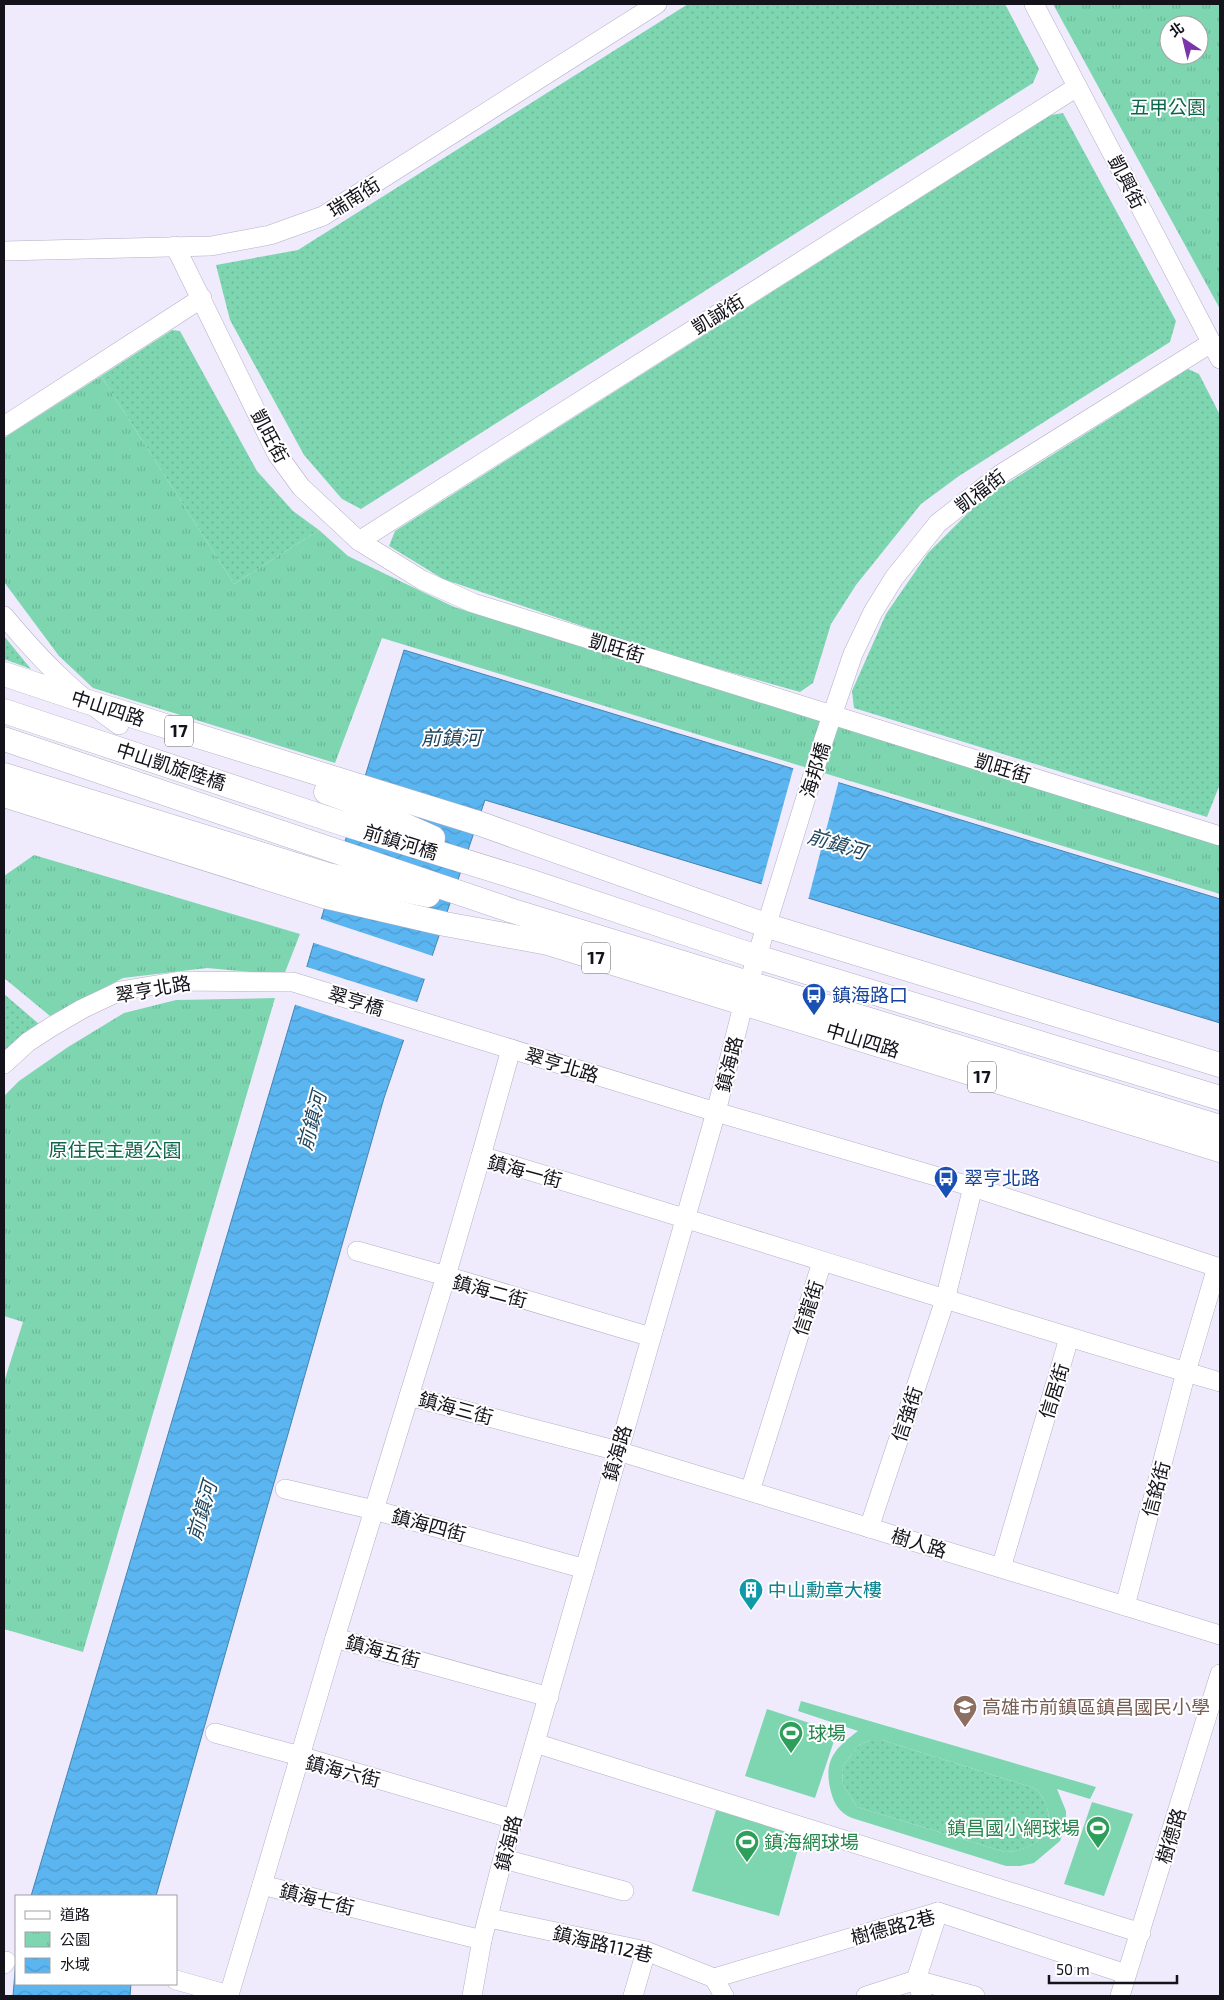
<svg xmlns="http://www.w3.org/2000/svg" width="1224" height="2000" font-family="'Exo 2','Noto Sans TC',sans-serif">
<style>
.grass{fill:url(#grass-dots)}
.park{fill:url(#park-tufts);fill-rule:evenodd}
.garden{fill:#7ed6b1;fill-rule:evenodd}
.water{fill:url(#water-waves);stroke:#4584b0}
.pier{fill:#efebfc}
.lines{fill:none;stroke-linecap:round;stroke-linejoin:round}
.minor-casing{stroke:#b4afc4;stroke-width:20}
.major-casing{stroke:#b4afc4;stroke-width:25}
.minor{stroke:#fff;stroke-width:19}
.major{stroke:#fff;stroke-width:24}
.labels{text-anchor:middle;stroke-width:4;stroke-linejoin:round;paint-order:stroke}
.shield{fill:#fff;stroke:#5a595f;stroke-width:1}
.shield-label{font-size:18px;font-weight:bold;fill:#14121a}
.park-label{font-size:19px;fill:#0c6549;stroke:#fff}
.street-label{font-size:19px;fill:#14121a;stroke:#fff}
.transit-label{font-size:19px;fill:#164399;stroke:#fff;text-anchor:start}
.culture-label{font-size:19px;fill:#0d838f;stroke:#fff;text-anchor:start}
.education-label{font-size:19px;fill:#785e54;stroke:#fff;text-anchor:start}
.leisure-label{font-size:19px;fill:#27864d;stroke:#fff;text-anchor:start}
.water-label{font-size:20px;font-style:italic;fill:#214760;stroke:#fff}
</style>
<defs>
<pattern id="grass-dots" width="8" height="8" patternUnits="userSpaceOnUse" patternTransform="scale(1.25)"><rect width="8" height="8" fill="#7ed6b1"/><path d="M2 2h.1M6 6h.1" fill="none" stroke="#6cb798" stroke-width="1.8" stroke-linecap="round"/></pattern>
<pattern id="park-tufts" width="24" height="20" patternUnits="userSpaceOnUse" patternTransform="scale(1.25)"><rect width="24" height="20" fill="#7ed6b1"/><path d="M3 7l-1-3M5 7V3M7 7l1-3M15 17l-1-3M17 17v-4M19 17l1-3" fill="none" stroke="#6cb798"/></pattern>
<pattern id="water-waves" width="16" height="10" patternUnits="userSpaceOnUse" patternTransform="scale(1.25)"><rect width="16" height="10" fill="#5ab5f0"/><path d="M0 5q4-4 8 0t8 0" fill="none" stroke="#4d9bcd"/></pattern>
</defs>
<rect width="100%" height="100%" fill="#efebfc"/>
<!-- grass -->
<g class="grass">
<path d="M688,4H1005L1039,69L1033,83L361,509L342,499L304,455L230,320L216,265L298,250Z"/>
<path d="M1063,113L1176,321L1170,342L959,476L921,504L856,585L831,624L813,683L800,692L662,653L443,579L389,546L395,531L1051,115Z"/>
<path d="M172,330L180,331L257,471L293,511L319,530L234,584L101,376Z"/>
<path d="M1188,369L1199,374L1220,415V784L1207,817L854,708L852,691L886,614L928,553L981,500Z"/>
<path d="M4,636L31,669L4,659Z"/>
<path d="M4,994L39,1024L4,1055Z"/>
<path d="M870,1740H882L1034,1788C1047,1797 1050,1814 1049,1829C1037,1844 1024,1851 1005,1852L857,1807L843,1785L842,1767L859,1745Z"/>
</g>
<!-- park -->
<g class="park">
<path d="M1053,4H1220V309ZM1169,25H1199V55H1169Z"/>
<path d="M101,376L234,584L319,530L348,556L454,607L1220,840V894L382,638L335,763L93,688L59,656L4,582V438Z"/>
<path d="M34,855L300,934L284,975L207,968L123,978L50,1016L4,978V876Z"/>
<path d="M275,998L83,1652L4,1629V1382L23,1322L4,1316V1096L19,1081L68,1047L124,1013L176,1000Z"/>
</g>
<!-- garden -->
<g class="garden">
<path d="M801,1701L1096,1787L1090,1799L1057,1789L1066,1811V1825L1060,1841L1034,1863L1020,1866H1006L852,1818C840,1813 834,1804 831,1792C823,1761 834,1749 858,1731L798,1711ZM870,1740H882L1034,1788C1047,1797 1050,1814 1049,1829C1037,1844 1024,1851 1005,1852L857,1807L843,1785L842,1767L859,1745Z"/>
<path d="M767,1709L837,1732L815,1798L745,1776Z"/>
<path d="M1092,1802L1133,1814L1104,1896L1064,1884Z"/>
<path d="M716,1810L802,1835L779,1916L692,1891Z"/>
</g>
<!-- water -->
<g class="water">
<path d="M404,650L1220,899V1023L485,800L384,1098L156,1896H31L315,939Z"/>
<path d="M16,1959V1984H131L130,1996H13Z"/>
</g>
<!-- pier -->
<g class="pier">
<path d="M794,766L839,780L808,900L761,886Z"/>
<path d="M318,918L436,957L428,980L311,942Z"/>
<path d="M304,966L420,1003L407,1041L293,1004Z"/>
</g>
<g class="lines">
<defs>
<g id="minor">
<path d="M1034,4L1220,359"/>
<path d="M175,246L277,454L301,487L359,541L422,580L473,603L1220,836"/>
<path d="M4,251L211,246L270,235L323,216L657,4"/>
<path d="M4,426L202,298"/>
<path d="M359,541L1077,87"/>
<path d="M4,616C40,659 73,693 119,725"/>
<path d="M4,1064L28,1042L51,1027L82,1009L120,991L180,981L293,982L716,1112L973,1187L1220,1268"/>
<path d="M481,1156L511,1049"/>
<path d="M357,1251L446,1276L481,1156C728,1230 973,1310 1220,1382"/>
<path d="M409,1396L446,1276L651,1337"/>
<path d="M285,1489L374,1510L409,1396L618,1451L1220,1635"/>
<path d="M750,1491L822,1262"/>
<path d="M869,1528L945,1300L973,1187"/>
<path d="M1001,1568L1069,1338"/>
<path d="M1125,1606L1186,1372L1217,1267"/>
<path d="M335,1638L374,1510L585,1569"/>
<path d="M215,1733L300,1756L335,1638L549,1697"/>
<path d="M535,1743L1141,1933"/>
<path d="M504,1859L624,1891"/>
<path d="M262,1885L300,1756L513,1819"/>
<path d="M489,1918L646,1951L714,1978"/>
<path d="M4,1964L6,1961"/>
<path d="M714,1978L938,1912L1126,1974"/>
<path d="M714,1978L724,1996"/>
<path d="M176,1980L229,1995L262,1885L482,1940"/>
<path d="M472,1996L482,1940L513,1819L716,1112L749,982L824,739L853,654L873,612L894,578L938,523L1001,474L1211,343"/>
<path d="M633,1996L646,1951"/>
<path d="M866,1996L916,1980L975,1996"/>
<path d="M922,1996L916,1980L938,1912"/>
<path d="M1120,1996L1220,1674"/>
</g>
<g id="major">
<path d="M4,674L85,701L478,823L768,926L1220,1065"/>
<path d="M4,711L338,822L532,882L757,957L1220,1098"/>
<path d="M4,739L516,912L1220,1127"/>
<path d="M4,775L328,875L428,895"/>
<path d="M326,792L348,800L433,838"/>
<path d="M4,795L324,896L445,924L548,943L1220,1150"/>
</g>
</defs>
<!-- minor casing -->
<use href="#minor" class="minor-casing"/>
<!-- major casing -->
<use href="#major" class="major-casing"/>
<!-- minor -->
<use href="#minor" class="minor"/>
<!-- major -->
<use href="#major" class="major"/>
</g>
<!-- icons -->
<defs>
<symbol id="bus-pin" viewBox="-11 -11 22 30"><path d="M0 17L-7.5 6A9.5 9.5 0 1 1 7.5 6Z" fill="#1a4fb4" stroke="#fff"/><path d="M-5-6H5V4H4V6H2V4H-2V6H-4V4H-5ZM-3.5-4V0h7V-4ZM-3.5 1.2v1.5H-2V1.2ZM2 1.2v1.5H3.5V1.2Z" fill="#fff"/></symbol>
<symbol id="building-pin" viewBox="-11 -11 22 30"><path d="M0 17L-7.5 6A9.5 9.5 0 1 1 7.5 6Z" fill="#0f9aa8" stroke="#fff"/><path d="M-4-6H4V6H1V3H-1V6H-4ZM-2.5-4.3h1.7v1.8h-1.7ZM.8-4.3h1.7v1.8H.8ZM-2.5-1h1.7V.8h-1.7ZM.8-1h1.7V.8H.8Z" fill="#fff"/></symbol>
<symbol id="school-pin" viewBox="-11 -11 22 30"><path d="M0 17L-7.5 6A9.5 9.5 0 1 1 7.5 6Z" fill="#8d6e63" stroke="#fff"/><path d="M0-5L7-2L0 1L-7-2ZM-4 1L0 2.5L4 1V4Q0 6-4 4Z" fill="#fff"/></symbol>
<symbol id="stadium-pin" viewBox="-11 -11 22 30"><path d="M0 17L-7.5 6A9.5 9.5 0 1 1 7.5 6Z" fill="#2e9e5b" stroke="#fff"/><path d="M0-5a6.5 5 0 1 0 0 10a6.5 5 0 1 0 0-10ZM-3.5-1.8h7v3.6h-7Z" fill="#fff"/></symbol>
</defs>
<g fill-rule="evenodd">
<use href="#bus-pin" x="800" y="981" width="28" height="38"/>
<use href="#bus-pin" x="932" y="1164" width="28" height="38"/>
<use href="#building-pin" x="737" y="1576" width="28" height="38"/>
<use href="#school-pin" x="951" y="1693" width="28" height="38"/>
<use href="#stadium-pin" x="777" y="1719" width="28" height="38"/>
<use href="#stadium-pin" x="1084" y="1814" width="28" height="38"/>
<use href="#stadium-pin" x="733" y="1828" width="28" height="38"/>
</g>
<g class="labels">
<!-- shield labels -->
<g class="shield">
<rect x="165" y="715.5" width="28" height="31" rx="4"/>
<rect x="582" y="942.5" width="28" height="31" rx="4"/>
<rect x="968" y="1061.5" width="28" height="31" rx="4"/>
</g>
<g class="shield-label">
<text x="179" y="737">17</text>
<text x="596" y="964">17</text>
<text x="982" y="1083">17</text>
</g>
<!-- park labels -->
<g class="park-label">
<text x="1168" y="114">五甲公園</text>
<text x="115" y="1157">原住民主題公園</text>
</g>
<!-- street labels -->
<g class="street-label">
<text transform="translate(1127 182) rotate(63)" y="7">凱興街</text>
<text transform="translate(354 197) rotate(-32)" y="7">瑞南街</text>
<text transform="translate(718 314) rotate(-32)" y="7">凱誠街</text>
<text transform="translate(270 436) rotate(62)" y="7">凱旺街</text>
<text transform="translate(980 491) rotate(-37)" y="7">凱福街</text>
<text transform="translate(617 648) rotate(17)" y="7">凱旺街</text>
<text transform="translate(108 708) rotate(18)" y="7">中山四路</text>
<text transform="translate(171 766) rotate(18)" y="7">中山凱旋陸橋</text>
<text transform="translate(1003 768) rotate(17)" y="7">凱旺街</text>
<text transform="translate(815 770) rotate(-73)" y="7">海邦橋</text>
<text transform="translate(401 842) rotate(17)" y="7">前鎮河橋</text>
<text transform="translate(153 989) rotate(-10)" y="7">翠亨北路</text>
<text transform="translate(356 1001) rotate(17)" y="7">翠亨橋</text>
<text transform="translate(863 1040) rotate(17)" y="7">中山四路</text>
<text transform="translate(729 1064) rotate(-76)" y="7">鎮海路</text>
<text transform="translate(562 1065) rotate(17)" y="7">翠亨北路</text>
<text transform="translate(525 1171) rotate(15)" y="7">鎮海一街</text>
<text transform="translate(490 1291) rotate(15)" y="7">鎮海二街</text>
<text transform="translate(808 1308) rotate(-72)" y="7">信龍街</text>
<text transform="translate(1054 1391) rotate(-73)" y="7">信居街</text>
<text transform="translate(456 1408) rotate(15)" y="7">鎮海三街</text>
<text transform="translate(907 1414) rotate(-72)" y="7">信強街</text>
<text transform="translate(617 1453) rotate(-74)" y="7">鎮海路</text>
<text transform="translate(1156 1489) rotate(-75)" y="7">信銘街</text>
<text transform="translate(429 1525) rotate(15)" y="7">鎮海四街</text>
<text transform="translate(919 1543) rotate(17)" y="7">樹人路</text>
<text transform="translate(383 1651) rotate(15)" y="7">鎮海五街</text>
<text transform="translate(343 1771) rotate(14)" y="7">鎮海六街</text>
<text transform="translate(1171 1836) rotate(-73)" y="7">樹德路</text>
<text transform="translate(508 1843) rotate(-76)" y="7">鎮海路</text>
<text transform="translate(317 1899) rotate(14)" y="7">鎮海七街</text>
<text transform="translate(893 1927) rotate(-15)" y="7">樹德路2巷</text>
<text transform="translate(603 1944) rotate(13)" y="7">鎮海路112巷</text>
</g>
<!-- transit labels -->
<g class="transit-label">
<text x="832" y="1002">鎮海路口</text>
<text x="964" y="1185">翠亨北路</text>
</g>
<!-- culture labels -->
<g class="culture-label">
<text x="768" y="1597">中山勳章大樓</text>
</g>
<!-- education labels -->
<g class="education-label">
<text x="982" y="1714">高雄市前鎮區鎮昌國民小學</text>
</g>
<!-- leisure labels -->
<g class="leisure-label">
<text x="808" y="1740">球場</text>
<text x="1080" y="1835" text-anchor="end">鎮昌國小網球場</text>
<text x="764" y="1849">鎮海網球場</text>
</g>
<!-- water labels -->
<g class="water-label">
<text x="451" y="745">前鎮河</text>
<text transform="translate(837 844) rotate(17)" y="7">前鎮河</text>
<text transform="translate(312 1121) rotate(-75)" y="7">前鎮河</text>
<text transform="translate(202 1511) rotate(-74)" y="7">前鎮河</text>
</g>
</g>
<!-- border -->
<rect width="1224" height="2000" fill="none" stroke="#14121a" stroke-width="10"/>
<!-- legend -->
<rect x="15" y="1895" width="162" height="90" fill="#ffffff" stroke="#a1a0a3"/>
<rect x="25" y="1911" width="25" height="8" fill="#ffffff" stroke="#a1a0a3"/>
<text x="60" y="1920" font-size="15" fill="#14121a">道路</text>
<rect x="25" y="1932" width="25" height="15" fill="url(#park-tufts)" stroke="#a1a0a3"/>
<text x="60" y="1945" font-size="15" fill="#14121a">公園</text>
<rect x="25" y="1958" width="25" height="15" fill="url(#water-waves)" stroke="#a1a0a3"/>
<text x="60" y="1970" font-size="15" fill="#14121a">水域</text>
<!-- north arrow -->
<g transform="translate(1184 40) rotate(325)"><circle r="24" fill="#ffffff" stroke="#a1a0a3"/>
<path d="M0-4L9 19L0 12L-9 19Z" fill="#7935a9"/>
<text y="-8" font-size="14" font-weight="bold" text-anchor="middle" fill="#14121a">北</text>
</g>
<!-- scale -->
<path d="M1049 1975v8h128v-8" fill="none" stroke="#14121a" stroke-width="2.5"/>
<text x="1056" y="1975" font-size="15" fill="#14121a" stroke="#ffffff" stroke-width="4" paint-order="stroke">50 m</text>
</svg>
